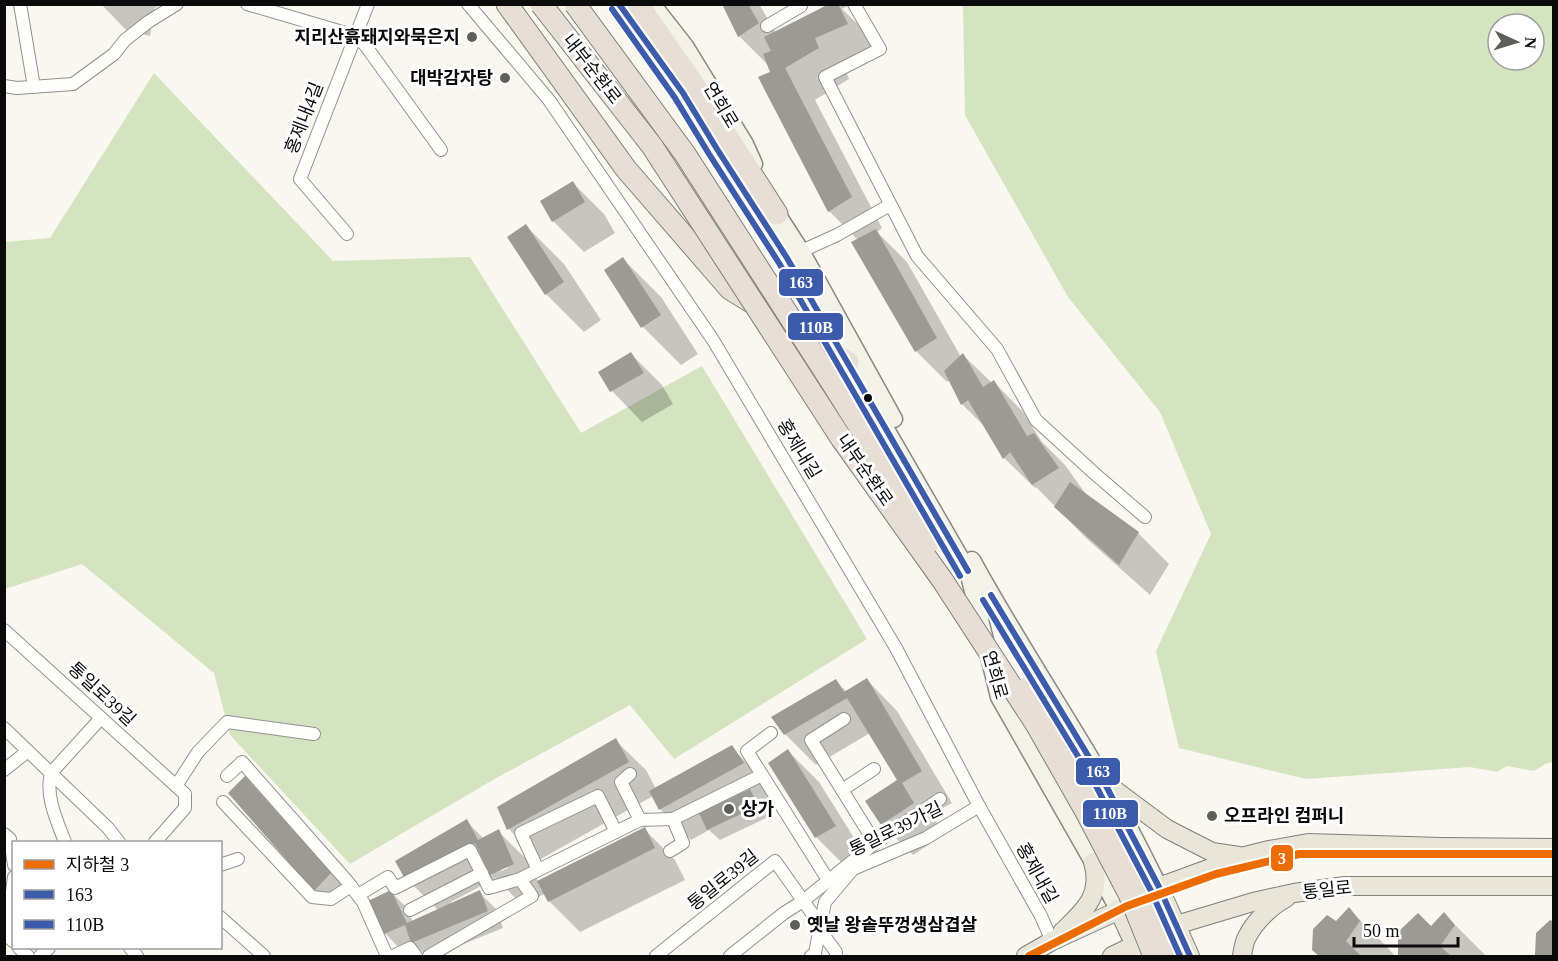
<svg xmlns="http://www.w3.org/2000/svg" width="1558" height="961" font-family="'Times New Roman','Noto Sans KR',serif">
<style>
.forest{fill:#d4e3c0;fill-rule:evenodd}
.shadow{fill:#0003;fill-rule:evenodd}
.building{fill:#9c9a95}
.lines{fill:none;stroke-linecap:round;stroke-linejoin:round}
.street-casing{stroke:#92918e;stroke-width:14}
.secondary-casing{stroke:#898884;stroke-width:19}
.primary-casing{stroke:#7f7f7b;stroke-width:20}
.highway-casing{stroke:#7f7f7b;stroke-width:23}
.street{stroke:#fefefd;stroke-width:12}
.secondary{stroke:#f3f2e8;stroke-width:16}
.primary{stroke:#eae5d9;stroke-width:18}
.highway{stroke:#e7ded6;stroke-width:21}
.highway-bridge-casing{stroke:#7f7f7b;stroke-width:23;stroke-linecap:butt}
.highway-bridge{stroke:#e7ded6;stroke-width:21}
.bus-1-casing{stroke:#fff;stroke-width:10}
.bus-2-casing{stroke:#fff;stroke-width:10}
.bus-1{stroke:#3d5bab;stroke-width:6}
.bus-2{stroke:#3d5bab;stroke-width:6}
.metro-1-casing{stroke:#fff;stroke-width:12}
.metro-1{stroke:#ed6c00;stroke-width:8}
.poi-dot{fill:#5e5e5b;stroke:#fff;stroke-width:2}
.bus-dot{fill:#0b0b0b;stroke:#fff;stroke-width:2}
.labels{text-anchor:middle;stroke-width:6;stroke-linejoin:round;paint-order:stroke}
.poi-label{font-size:18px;font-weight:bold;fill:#0b0b0b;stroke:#fff;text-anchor:start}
.street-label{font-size:18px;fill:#0b0b0b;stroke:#fff}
.line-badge{stroke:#fff;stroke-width:2}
.badge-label{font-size:16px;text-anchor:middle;font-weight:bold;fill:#fff}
</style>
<rect width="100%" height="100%" fill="#f9f7ef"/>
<!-- forest -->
<g class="forest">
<path d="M963,5H1553V762L1545,764L1534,771L1507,766L1497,772L1470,767L1306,779L1179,748L1156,651L1211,534L1160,412L1068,297L965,115ZM1498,24H1534V60H1498Z"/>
<path d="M154,73L333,261L470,257L581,433L702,366L867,639L674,759L630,705L491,781L350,864L230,735L214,673L82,564L5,589V242L50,238Z"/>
</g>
<!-- shadow -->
<g class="shadow">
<path d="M101,4H158L157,8L155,7L150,36L126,30Z"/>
<path d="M724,4H759L776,33L832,4H851L842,9L867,33L878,55L845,69L849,79L815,100L882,228L877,232L907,262L961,357L963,355L992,383L994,382L1024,413L1042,442L1065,465L1088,497L1138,533L1169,564L1150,595L1086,538L1036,487L1035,488L1004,458L986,428L962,404L950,380L947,382L916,351L853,242L858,240L829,211L760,78L772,72L769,66L739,36Z"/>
<path d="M573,183L604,214L615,233L584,252L553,221Z"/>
<path d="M526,226L564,264L601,320L584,332L546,294Z"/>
<path d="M623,259L661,297L698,354L681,365L643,327Z"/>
<path d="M631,354L662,385L673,404L642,422L612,391L600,372Z"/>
<path d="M867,680L897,711L952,803L932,814L943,835L913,855L882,824L868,802L899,781L870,733L816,765L785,734L836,681L847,692Z"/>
<path d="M615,740L646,770L656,789L731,747L762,778L774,795L760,802L768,817L720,840L709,830L691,840L660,809L653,796L539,860L509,829L499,807Z"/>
<path d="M788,751L819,782L866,857L847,868L817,838L771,763Z"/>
<path d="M261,795L347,890L332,906L315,890Z"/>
<path d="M466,821L483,838L498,831L529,862L538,882L644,829L675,860L685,880L580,932L549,901L544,894L522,905L496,878L451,902L453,904L479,892L496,909L503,928L434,956H427L415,944L401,950L385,933L390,891L407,908L413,922L438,910L406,878ZM506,866L508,868L501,871L499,869Z"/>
<path d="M1349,909L1387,947L1395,956H1321L1313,949Z"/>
<path d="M1444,914L1486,956H1400V932L1431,928Z"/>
</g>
<!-- building -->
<g class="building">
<path d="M722,4H748L759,23L738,37Z"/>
<path d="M829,4H838L848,24L815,38L819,48L785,68L852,197L828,212L758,77L770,72L763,54L771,51L764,37Z"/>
<path d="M573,181L585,202L552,222L540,201Z"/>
<path d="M526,224L564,282L545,295L507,237Z"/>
<path d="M876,229L937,338L915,352L851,242Z"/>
<path d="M623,257L661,315L641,328L604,270Z"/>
<path d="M631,352L644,373L610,392L598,372Z"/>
<path d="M963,353L983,387L994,380L1027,436L1034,433L1059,468L1032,485L1010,452L1003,459L968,400L961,405L944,371Z"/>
<path d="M1070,482L1139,532L1119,565L1054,507Z"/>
<path d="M867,678L922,771L902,783L914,803L881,825L865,801L897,780L847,698L784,735L771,717L836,679L844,692Z"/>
<path d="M616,738L629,762L507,830L497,807Z"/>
<path d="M732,745L744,763L659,810L649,791Z"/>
<path d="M788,749L836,826L815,838L768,763Z"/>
<path d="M245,776L331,873L314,891L228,793Z"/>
<path d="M750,789L758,806L707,830L699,813Z"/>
<path d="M467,819L478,840L499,829L514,864L490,875L475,843L405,879L395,861Z"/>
<path d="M645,827L655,848L548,902L537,881Z"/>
<path d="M391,890L407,923L480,890L488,911L411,943L405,925L384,934L368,901Z"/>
<path d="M1349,907L1360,921L1346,941L1361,956H1319L1312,950L1313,929L1327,915L1336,921Z"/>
<path d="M1444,912L1455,925L1440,946L1451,956H1398V932L1418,913L1431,926Z"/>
<path d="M1550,920L1554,922V956H1537L1535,955L1536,933Z"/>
</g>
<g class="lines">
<defs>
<g id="street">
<path d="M20,4L34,87"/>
<path d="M247,4L356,36L365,45L441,150"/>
<path d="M468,4L549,100L713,340L896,648L979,806L1041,916L1052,941"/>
<path d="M854,4L880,49L825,77L917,256L997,349L1036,420L1094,473L1145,517"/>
<path d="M767,26L801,6"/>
<path d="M4,86L17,88L73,84L114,54L125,40L148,22L177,4"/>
<path d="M347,234L300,179L368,4"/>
<path d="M795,254L837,235L890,205"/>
<path d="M4,630L185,794V808L155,842"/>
<path d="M844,719L811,740L875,843"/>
<path d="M4,728L108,828L119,842"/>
<path d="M771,733L747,751L828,880"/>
<path d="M4,770L28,751"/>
<path d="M630,774L621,782L640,820L673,819"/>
<path d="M227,776L242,762L347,881L363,902L387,956"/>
<path d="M176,786L198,752L227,722L314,734"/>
<path d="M842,790L874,769"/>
<path d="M223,802L312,897L331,899L351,886"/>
<path d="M4,834L10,839L14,865"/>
<path d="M65,842C57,821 45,796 51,773L101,718"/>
<path d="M670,851L683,843L673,819L762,775"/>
<path d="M220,865L238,859"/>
<path d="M538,870L521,833L598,796L616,832"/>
<path d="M14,877L6,935L14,942"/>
<path d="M358,895L388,877L395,888L470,850L489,888L520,879"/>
<path d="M410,910L482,873"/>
<path d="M220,917L264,956"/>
<path d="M19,948L28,956"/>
<path d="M130,948L137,956"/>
<path d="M40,956L49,948"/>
<path d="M393,956L410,948L416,956"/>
<path d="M429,956L532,896L520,879L640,820"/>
<path d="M656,956L775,861L816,919L820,930L836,952V956"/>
<path d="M730,956L784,913L803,901L875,843L940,799"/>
<path d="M811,956L815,953L825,902L853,869L926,838L979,806"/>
</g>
<g id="secondary">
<path d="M619,4L683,93L717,149L787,258L968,571L999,697L1093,862L1118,909"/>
<path d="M652,4L685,46L745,144L754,164"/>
<path d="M772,204L777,214L801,251L894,419"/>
<path d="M972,560C1007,624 1047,686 1085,749C1112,794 1136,840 1159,887"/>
</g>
<g id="primary">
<path d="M1104,782L1167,829L1212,852L1239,856"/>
<path d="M1159,887L1190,956"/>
<path d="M1118,909L1140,956"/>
<path d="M1062,932C1084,911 1103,895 1093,862"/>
<path d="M1026,956L1052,941L1111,914L1159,887L1241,857L1269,850L1308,843L1441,847L1554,848"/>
<path d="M1112,956L1176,925L1253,902L1294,893L1345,886H1554"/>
<path d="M1242,956C1243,950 1244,942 1247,937C1255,921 1271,906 1286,898"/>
</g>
<g id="highway">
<path d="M507,4L626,169L730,289L848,362"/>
<path d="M638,4L695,86L777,214"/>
</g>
</defs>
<!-- street casing -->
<use href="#street" class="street-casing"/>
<!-- secondary casing -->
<use href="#secondary" class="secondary-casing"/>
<!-- primary casing -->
<use href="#primary" class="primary-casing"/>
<!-- highway casing -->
<use href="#highway" class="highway-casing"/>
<!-- street -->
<use href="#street" class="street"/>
<!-- secondary -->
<use href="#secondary" class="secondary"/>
<!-- primary -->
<use href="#primary" class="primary"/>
<!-- highway -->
<use href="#highway" class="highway"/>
<defs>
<g id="highway-bridge">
<path d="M541,4L652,146L841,438L943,581L1036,724L1085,810L1129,894L1154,956"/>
<path d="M575,4L685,154L834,386L931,541"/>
<path d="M1028,687L1048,715L1092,790L1134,870L1170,956"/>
</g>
</defs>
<!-- highway-bridge casing -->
<use href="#highway-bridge" class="highway-bridge-casing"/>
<!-- highway-bridge -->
<use href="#highway-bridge" class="highway-bridge"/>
<defs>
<g id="bus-1">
<path d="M619,4L683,93L717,149L787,258L968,571"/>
<path d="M991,595L1104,782L1159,887L1190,956"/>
</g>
<g id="bus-2">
<path d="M612,9L675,98L709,154L779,263L960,576"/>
<path d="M983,600L1096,786L1151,891L1180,956"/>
</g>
</defs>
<!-- bus-1 casing -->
<use href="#bus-1" class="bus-1-casing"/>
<!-- bus-2 casing -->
<use href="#bus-2" class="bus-2-casing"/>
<!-- bus-1 -->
<use href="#bus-1" class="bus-1"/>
<!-- bus-2 -->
<use href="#bus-2" class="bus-2"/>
<defs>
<path id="metro-1" d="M1029,956L1127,906L1216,874L1299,854H1554"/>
</defs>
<!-- metro-1 casing -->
<use href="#metro-1" class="metro-1-casing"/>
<!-- metro-1 -->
<use href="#metro-1" class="metro-1"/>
</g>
<!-- markers -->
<g class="poi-dot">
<circle cx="472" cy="37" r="6"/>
<circle cx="505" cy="78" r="6"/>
<circle cx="729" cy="809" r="6"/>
<circle cx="1212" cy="816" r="6"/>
<circle cx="795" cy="925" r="6"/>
</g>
<circle class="bus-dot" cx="868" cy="398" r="5"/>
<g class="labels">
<!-- poi labels -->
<g class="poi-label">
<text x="460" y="43" text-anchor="end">지리산흙돼지와묵은지</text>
<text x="493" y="84" text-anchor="end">대박감자탕</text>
<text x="741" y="815">상가</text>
<text x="1224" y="822">오프라인 컴퍼니</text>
<text x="807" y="931">옛날 왕솥뚜껑생삼겹살</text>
</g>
<!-- street labels -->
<g class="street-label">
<text transform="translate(592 69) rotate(52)" y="6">내부순환로</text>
<text transform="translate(721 105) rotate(59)" y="6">연희로</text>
<text transform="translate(304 118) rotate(-69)" y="6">홍제내4길</text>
<text transform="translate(799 449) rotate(59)" y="6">홍제내길</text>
<text transform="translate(865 470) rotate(55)" y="6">내부순환로</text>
<text transform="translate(995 675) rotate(74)" y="6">연희로</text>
<text transform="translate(102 694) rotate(43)" y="6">통일로39길</text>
<text transform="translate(896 829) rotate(-26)" y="6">통일로39가길</text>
<text transform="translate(1037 873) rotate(61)" y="6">홍제내길</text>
<text transform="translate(723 880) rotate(-39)" y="6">통일로39길</text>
<text transform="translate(1327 890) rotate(-6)" y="6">통일로</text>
</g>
</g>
<g class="line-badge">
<rect x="778" y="268" width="46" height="29" rx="6" fill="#3d5bab"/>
<rect x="787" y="312" width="57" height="29" rx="6" fill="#3d5bab"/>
<rect x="1075" y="757" width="46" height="29" rx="6" fill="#3d5bab"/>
<rect x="1082" y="799" width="57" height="29" rx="6" fill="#3d5bab"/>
<rect x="1270" y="844" width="24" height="28" rx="6" fill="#ed6c00"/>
</g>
<g class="badge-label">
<text x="801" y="288">163</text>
<text x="816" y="333">110B</text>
<text x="1098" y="777">163</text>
<text x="1110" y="819">110B</text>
<text x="1282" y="864">3</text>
</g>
<!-- border -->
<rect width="1558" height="961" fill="none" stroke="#0b0b0b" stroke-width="12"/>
<!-- legend -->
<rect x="12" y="841" width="210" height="108" fill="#ffffff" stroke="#9d9d9d" stroke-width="1.5"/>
<rect x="24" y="860" width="30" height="9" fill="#ed6c00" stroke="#9d9d9d" stroke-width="1.5"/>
<text x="66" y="871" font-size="18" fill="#0b0b0b">지하철 3</text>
<rect x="24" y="890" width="30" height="9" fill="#3d5bab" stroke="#9d9d9d" stroke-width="1.5"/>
<text x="66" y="901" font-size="18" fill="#0b0b0b">163</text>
<rect x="24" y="920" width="30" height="9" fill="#3d5bab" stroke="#9d9d9d" stroke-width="1.5"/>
<text x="66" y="931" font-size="18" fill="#0b0b0b">110B</text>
<!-- north arrow -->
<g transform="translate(1516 42) rotate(94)"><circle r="28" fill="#ffffff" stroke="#9d9d9d" stroke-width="1.5"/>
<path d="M0-4.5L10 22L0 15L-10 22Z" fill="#5e5e5b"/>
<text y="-9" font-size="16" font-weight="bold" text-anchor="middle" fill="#0b0b0b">N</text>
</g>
<!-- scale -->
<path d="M1354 937v9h104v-9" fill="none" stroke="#0b0b0b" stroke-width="3"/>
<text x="1363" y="937" font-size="18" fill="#0b0b0b" stroke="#ffffff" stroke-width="4.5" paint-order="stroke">50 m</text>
</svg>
